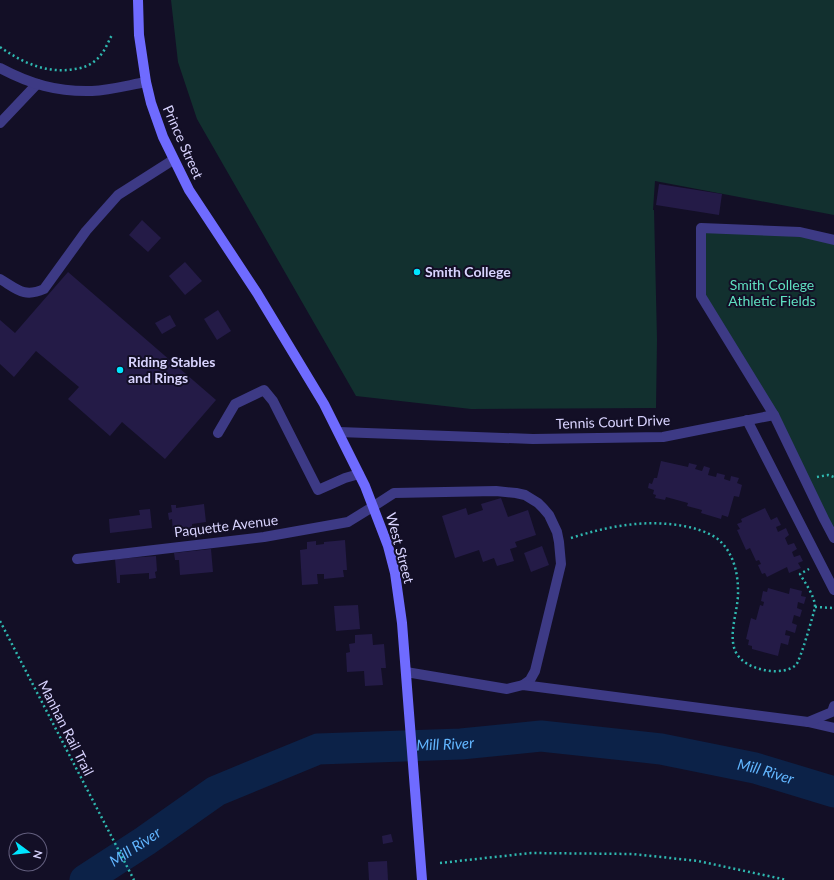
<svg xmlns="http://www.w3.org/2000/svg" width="834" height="880" font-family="Lato,sans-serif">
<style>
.green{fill:#12302f}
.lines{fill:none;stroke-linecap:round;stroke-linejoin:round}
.river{stroke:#0c2248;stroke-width:31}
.building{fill:#241b47}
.path{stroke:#2fb8b0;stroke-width:2.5;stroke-dasharray:2 3;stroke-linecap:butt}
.lane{stroke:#3d3a85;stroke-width:10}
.street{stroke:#3d3a85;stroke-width:10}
.secondary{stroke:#6f6bff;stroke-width:10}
.poi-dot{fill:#00e5ff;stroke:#130f26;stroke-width:1.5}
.labels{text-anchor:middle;stroke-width:4;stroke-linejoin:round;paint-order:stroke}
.street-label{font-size:14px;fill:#d9d4ff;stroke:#130f26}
.poi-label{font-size:14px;font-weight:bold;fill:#d9d4ff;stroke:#130f26;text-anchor:start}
.park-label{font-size:14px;fill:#5fe0c0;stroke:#130f26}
.water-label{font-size:15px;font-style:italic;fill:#62b6ff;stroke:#130f26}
</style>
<rect width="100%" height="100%" fill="#130f26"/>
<!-- green -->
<g class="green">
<path d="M171,0H834V215L655,181L653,210H654L657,339L656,408L471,409L356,396L197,119L178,62Z"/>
<path d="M701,228L834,240V538L774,415L701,296Z"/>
</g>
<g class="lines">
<!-- river -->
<path class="river" id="s1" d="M85,880L145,841L216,791L318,749L461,744L541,736L661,749L755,768L834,792"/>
</g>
<!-- building -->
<g class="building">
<path d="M659,184L722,194L719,215L656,205Z"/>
<path d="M142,220L161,238L148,252L129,235Z"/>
<path d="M185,262L202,281L185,295L169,276Z"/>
<path d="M68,272L216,400L165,459L122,422L110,436L68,399L79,387L36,351L14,377L0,364V320L15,333Z"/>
<path d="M218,310L231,331L217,340L204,319Z"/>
<path d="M170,315L176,326L162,334L155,323Z"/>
<path d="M661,461L688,467L689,463L697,465L695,469L702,471L704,466L710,468L708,475L716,477L717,473L725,475L724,479L730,481L731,476L739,478L737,483L742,485L739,497L734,496L728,517L722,515L721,519L701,513L702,510L687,506L688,503L666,497L665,500L655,498L656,495L653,494L654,490L648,488L649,483L652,484L654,478H657Z"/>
<path d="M501,498L508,517L528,510L536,535L515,542L517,547L510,549L514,561L497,566L494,558L483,562L479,550L455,558L442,516L466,508L468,515L483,510L481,504Z"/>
<path d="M204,504L206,522L192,524V529L173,532L172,519L169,520L168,513L172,512L171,505H176V508Z"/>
<path d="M765,508L771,520L777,517L781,525L776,527L778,532L786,528L789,535L785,538L788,545L794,543L797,549L792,552L794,557L800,555L803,561L798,563L801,568L789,573L787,567L767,577L765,573L762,574L758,565L761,564L759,560L756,561L750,548L746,550L737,530L740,529L737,524L742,522L741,519Z"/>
<path d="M150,509L152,528L110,533L109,519L140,515L139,510Z"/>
<path d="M345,540L347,570H343L344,577L324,579V574H317L318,584L302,585L300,550L307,549V542L316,541V545L324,544V542Z"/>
<path d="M542,546L549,565L531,572L524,553Z"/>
<path d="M211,549L213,572L180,575L179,560H175L174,553Z"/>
<path d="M156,556L157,571L155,572L156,578L149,579V573L120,575V583H117L115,559Z"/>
<path d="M768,588L789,594L790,588L802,591L801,596L806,597L804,604L798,602L797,608L802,610L800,617L794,615L792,623L797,625L795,633L786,630L785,635L790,636L788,645L781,643L778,656L752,649V646L748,645L749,640L746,639L751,618L756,620L760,605L763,606L764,602L761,601L763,591L767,592Z"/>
<path d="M358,605L360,629L336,631L334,606Z"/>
<path d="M372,634L373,645L384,644L386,668H381L383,685L365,686L364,671L347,672L346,653L350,652L349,644L355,643V635Z"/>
<path d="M391,834L393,842L383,844L382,836Z"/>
<path d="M387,861L388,880H369L368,862Z"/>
</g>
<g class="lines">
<!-- path -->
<g class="path">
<path d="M0,47C23,63 47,74 75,69C84,68 93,64 99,57C105,51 108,42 112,35"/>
<path d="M817,477L828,475L834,477"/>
<path d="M571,538C612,525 651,518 693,528C703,531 715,535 722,543C734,556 738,574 738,591C739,612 723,644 742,660C754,671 783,676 796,665C800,661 814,613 815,607C815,596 805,583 800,574L809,569"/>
<path d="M815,607L834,608"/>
<path d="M0,621L134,880"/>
<path d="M440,863L531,853L633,854L698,861L787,880"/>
</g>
<!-- lane -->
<g class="lane">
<path d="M0,123L37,84"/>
<path d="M0,279C17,289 24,298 44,289L86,231L118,195L173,160"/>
<path d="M774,415L701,296V228L800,232L834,240"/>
<path d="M747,420L834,590"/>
<path d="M339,432L533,439L663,437L774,415L824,519L834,538"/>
<path d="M218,433L235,404L264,390L273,401L318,490L345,478L359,474"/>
<path d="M374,506L394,493L496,491L516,493L525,495L538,503L543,508L549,515L557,532L559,542L561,564L535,671L530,680L523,685"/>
<path d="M406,672L507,689L523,685L808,722L834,728"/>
<path d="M808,722L832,712L834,706"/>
</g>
<!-- street -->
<g class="street">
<path d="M0,68C30,84 57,92 92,91C110,90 129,85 146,82"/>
<path d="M77,559L264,537L348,522L374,506"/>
</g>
<!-- secondary -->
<path class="secondary" d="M138,0L139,35L146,82L151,103L163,137L189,190L257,293L324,404L365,486L388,546L395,573L402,623L422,880"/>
</g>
<!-- markers -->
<g class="poi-dot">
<circle cx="417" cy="272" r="4"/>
<circle cx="120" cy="370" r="4"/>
</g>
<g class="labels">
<!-- street labels -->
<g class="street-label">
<text transform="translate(183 142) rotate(66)" y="5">Prince Street</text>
<text transform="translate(613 422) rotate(-2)" y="5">Tennis Court Drive</text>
<text transform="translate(226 526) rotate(-7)" y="5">Paquette Avenue</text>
<text transform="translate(400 548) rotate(75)" y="5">West Street</text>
<text transform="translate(66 728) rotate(63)" y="5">Manhan Rail Trail</text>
</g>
<!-- poi labels -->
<g class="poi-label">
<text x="425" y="277">Smith College</text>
<text x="128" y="367">Riding Stables<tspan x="128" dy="16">and Rings</tspan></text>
</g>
<!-- park labels -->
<g class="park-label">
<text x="772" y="290">Smith College<tspan x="772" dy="16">Athletic Fields</tspan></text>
</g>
<!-- water labels -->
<g class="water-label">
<text dy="5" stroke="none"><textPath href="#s1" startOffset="396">Mill River</textPath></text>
<text dy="5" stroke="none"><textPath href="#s1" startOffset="720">Mill River</textPath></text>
<text dy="5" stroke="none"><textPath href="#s1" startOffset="60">Mill River</textPath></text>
</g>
</g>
<!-- north arrow -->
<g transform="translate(28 852) rotate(105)"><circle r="19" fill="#130f26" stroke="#625e7d"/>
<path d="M0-3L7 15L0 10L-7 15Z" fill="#00e5ff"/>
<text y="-6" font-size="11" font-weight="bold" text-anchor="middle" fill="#d9d4ff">N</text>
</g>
</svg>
